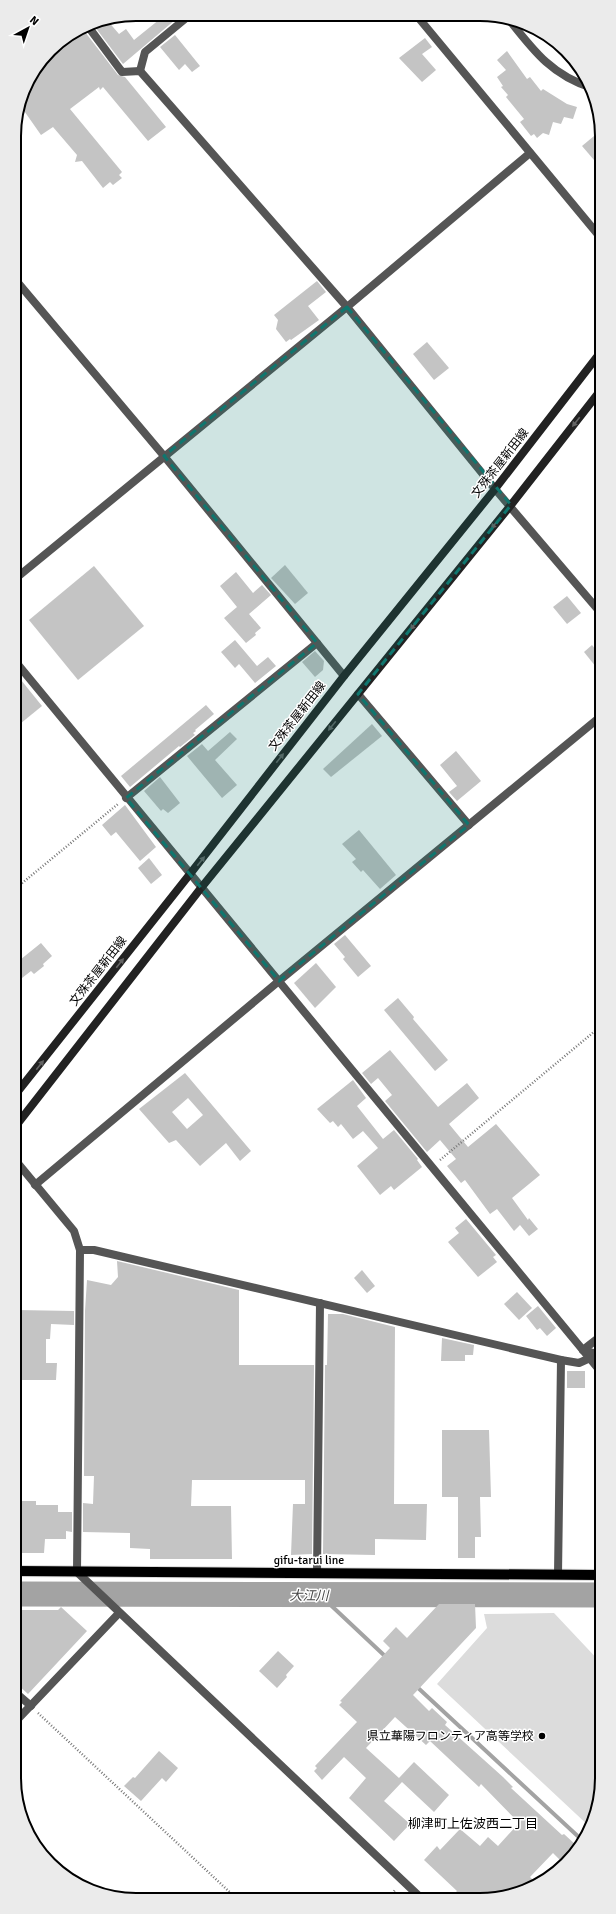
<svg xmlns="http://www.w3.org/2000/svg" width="616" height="1914" font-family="Signika,'Noto Sans JP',sans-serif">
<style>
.green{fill:#dcdcdc}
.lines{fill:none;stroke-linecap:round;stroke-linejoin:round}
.stream{stroke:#a3a3a3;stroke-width:4}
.river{stroke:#a3a3a3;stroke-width:25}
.building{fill:#c4c4c4;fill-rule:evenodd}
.primary-casing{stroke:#dbdbdb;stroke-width:12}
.path{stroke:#777;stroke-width:2.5;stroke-dasharray:1 2;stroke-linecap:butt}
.minor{stroke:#555;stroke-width:8}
.secondary{stroke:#222;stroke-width:8}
.primary{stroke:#000;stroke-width:10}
.oneway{fill:#646464}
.marked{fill:#0f766e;fill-opacity:0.2;stroke:#0f766e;stroke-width:3;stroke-dasharray:8 5;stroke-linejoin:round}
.poi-dot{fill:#000;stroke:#fff;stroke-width:1.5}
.labels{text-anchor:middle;stroke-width:3;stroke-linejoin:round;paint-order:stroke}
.street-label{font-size:12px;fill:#000;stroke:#fff}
.poi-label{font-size:12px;fill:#000;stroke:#fff;text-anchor:end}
.water-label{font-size:13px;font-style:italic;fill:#444;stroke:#fff}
.neighbourhood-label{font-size:13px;fill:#000;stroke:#fff}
.rim{fill:none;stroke:#000;stroke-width:2}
</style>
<rect width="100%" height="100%" fill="#fff"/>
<!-- green -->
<path class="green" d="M554,1613L602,1664V1786L591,1828L437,1684L487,1628L484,1614Z"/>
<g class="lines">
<!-- stream -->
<g class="stream">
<path d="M320,1595L387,1658"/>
<path d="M416,1686L583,1841"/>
</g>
<!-- river -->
<path class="river" d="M16,1594L602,1595"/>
</g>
<!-- building -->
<g class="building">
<path d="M156,14H182L123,64L95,27L103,21L107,20L119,34L126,29L134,40L160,19Z"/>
<path d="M82,28L118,75L125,77L166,127L148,141L103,87L100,90L99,87L70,109L122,172L119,175L122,178L113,185L110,182L103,188L82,161L75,162L77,155L53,127L41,135L20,105L27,82L55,44Z"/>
<path d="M175,35L200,66L192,72L185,64L179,70L160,47Z"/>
<path d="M425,38L432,47L422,54L436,70L422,82L399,58Z"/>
<path d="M507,51L527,79L530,77L541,91L543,89L567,104L577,107L573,119L564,117L561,124L553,122L549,135L543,133L537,138L534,134L531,136L520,122L524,119L506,97L508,95L501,87L503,86L497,77L506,70L497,60Z"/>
<path d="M600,131V167L582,146Z"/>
<path d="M317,281L326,292L308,306L319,320L291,340L290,339L286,342L276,329L278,320L274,315Z"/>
<path d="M427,342L449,368L434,380L413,354Z"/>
<path d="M285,565L308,593L295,604L271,578Z"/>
<path d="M94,566L144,626L78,680L29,620Z"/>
<path d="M236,572L253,593L262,585L271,595L249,614L261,628L255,633L256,635L246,643L224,618L237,607L220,586Z"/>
<path d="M567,596L581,613L567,624L553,607Z"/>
<path d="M235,640L257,666L268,657L276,666L255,683L239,664L235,668L221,652Z"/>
<path d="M592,645L600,655V672L584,652Z"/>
<path d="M315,651L324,661L323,670L315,677L302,662Z"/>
<path d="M21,680L42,706L15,728V685Z"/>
<path d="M206,705L214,714L195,730L196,731L193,733L195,735L180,747L179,746L130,787L121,776Z"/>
<path d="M372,724L382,736L331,777L323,769Z"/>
<path d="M230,732L237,739L215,760L237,785L222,798L187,756L202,744L208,751Z"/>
<path d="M456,751L481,781L457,801L449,792L457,786L440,765Z"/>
<path d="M160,777L180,803L168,813L163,809L161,811L144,791Z"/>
<path d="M125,805L156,847L140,861L116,832L111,836L102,825Z"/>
<path d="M359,830L396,875L380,889L363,870L361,872L352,862L356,859L342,844Z"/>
<path d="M149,858L162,875L151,884L138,868Z"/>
<path d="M345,935L371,966L358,977L343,959L345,957L334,944Z"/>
<path d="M41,943L52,956L43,964L44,966L34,974L31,971L22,978L15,970V964Z"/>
<path d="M316,963L336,987L315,1008L294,983Z"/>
<path d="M398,998L414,1017L413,1019L448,1060L435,1071L384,1010Z"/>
<path d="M390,1050L438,1107L467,1083L479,1098L449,1124L468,1147L496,1124L540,1175L512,1198L528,1220L529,1218L538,1229L529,1236L520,1225L514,1231L497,1209L490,1214L465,1180L461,1183L447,1166L456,1159L440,1140L427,1152L385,1101L392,1095L378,1078L371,1084L362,1073Z"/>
<path d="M185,1073L251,1151L240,1161L226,1143L200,1166L176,1140L169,1143L139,1109ZM188,1098L203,1115L187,1129L172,1112Z"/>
<path d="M353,1080L366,1098L357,1106L383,1139L394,1130L418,1159L417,1160L422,1167L394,1190L391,1186L380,1195L357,1166L378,1148L363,1131L353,1139L341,1124L338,1127L333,1121L330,1123L317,1109Z"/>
<path d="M466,1219L496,1255L493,1257L497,1262L478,1277L448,1242L459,1233L455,1228Z"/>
<path d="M117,1261L239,1290V1365H314L312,1554L291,1555L293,1504H305V1480H192L191,1506H231L232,1559H150V1549L130,1548V1533L83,1532V1503L93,1504L94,1476H84L85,1311L87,1280L111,1285L118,1277Z"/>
<path d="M362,1270L375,1286L367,1293L354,1278Z"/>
<path d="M517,1292L532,1308L519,1320L504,1304Z"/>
<path d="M538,1306L556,1328L547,1336L540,1328L537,1330L526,1316Z"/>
<path d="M16,1310L74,1311V1325L51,1324L50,1339H46V1363H57L56,1380H21V1355H16Z"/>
<path d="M328,1314H343L395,1327L394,1504H427L426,1540L375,1539V1555L323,1554L325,1365H327Z"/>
<path d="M442,1338L474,1345L473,1355H465V1361H441Z"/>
<rect x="567" y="1371" width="18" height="17"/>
<path d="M442,1430H489L491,1497H480L481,1537H475V1558H458V1497H442Z"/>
<path d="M16,1501H36V1505H58V1512H72V1532L66,1531V1539H45L44,1553H16Z"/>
<path d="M439,1604H475L476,1628L413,1695L429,1711L432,1708L447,1722L445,1725L503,1777L513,1787L511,1788L562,1835L564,1834L577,1846L562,1862L553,1853L530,1877L535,1882L531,1887L504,1898H450L457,1891L424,1860L437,1846L440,1850L460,1829L480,1846L488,1837L498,1846L519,1823L481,1784L479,1787L430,1741L426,1745L395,1717L366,1748L399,1778L414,1762L449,1795L434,1812L402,1782L384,1801L410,1824L394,1841L349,1798L366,1778L344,1757L322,1780L314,1771L317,1768L315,1766L357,1722L339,1705L342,1702L340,1701L390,1648L383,1641L396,1627L407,1638Z"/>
<path d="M61,1607L87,1631L28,1694L16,1683V1610H58Z"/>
<path d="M278,1651L294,1666L286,1675L287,1677L277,1688L259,1671Z"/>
<path d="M159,1751L178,1768L166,1782L162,1778L141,1801L124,1786L133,1777L135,1778Z"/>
</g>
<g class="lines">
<defs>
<path id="primary" d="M16,1571L601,1575"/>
</defs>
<!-- primary casing -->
<use href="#primary" class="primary-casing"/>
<!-- path -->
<g class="path">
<path d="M15,889L118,804"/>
<path d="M440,1160L601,1026"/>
<path d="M38,1713L236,1898"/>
<path d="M388,1898L396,1889"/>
</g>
<!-- minor -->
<g class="minor">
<path d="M417,16L600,237"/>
<path d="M507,17C533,50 551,75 592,88"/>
<path d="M87,25L122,72L140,71L347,307L495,489L600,612"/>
<path d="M140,71L145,52L191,14"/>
<path d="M14,278L164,456L344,676"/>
<path d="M15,579L347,307L530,153"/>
<path d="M15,661L601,1372"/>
<path d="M358,694L469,825"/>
<path d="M126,798L317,643"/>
<path d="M16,1161L74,1231L80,1250L77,1572L421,1898"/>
<path d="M35,1185L279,981L600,717"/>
<path d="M80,1250H94L561,1360L579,1363L590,1358"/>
<path d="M583,1350L601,1336"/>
<path d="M583,1350L601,1355"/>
<path d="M317,1573L320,1303"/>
<path d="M558,1574L561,1360"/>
<path d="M16,1693L31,1706"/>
<path d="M16,1721L119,1613"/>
</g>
<!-- secondary -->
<g class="secondary">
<path d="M15,1095L190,874L344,676L495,489L600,353"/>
<path d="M15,1127L201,888L511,505L600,391"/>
</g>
<!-- primary -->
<use href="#primary" class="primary"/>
</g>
<!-- one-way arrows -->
<defs><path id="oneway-solid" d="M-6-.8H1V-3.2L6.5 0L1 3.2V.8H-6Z"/></defs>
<g class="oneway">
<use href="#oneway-solid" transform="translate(576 422) rotate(128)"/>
<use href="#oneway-solid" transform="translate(495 524) rotate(129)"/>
<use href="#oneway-solid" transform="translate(414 625) rotate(129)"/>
<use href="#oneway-solid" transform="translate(332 726) rotate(129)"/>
<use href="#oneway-solid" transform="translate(280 758) rotate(-52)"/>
<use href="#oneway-solid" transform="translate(201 861) rotate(-52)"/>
<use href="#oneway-solid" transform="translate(120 963) rotate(-52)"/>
<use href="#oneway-solid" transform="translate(40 1065) rotate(-52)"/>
</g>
<!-- marked area -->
<path class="marked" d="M347,307L511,505L358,694L469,825L279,981L126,798L317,643L164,456Z"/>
<!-- markers -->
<circle class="poi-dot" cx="542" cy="1736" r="4"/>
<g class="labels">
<!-- street labels -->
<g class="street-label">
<text transform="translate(500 463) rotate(-52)" y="4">文殊茶屋新田線</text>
<text transform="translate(297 716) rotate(-52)" y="4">文殊茶屋新田線</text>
<text transform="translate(98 971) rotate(-52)" y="4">文殊茶屋新田線</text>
<text x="309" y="1564">gifu-tarui line</text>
</g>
<!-- poi labels -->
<g class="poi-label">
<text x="534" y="1740">県立華陽フロンティア高等学校</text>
</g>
<!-- water labels -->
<g class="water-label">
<text x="309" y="1600">大江川</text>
</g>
<!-- neighbourhood labels -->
<g class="neighbourhood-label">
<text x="473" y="1828">柳津町上佐波西二丁目</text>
</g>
</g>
<!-- crop -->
<path d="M0 0H616V1914H0ZM136 21H480A115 115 0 0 1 595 136V1778A115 115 0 0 1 480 1893H136A115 115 0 0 1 21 1778V136A115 115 0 0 1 136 21Z" fill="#ebebeb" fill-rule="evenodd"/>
<path class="rim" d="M136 21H480A115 115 0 0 1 595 136V1778A115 115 0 0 1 480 1893H136A115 115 0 0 1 21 1778V136A115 115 0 0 1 136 21Z"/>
<!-- north arrow -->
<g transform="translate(28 28) rotate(40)" stroke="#ffffff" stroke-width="3" paint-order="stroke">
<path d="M0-3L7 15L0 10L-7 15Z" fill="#000000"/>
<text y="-6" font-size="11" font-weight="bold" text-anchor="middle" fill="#000000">N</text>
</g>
</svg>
